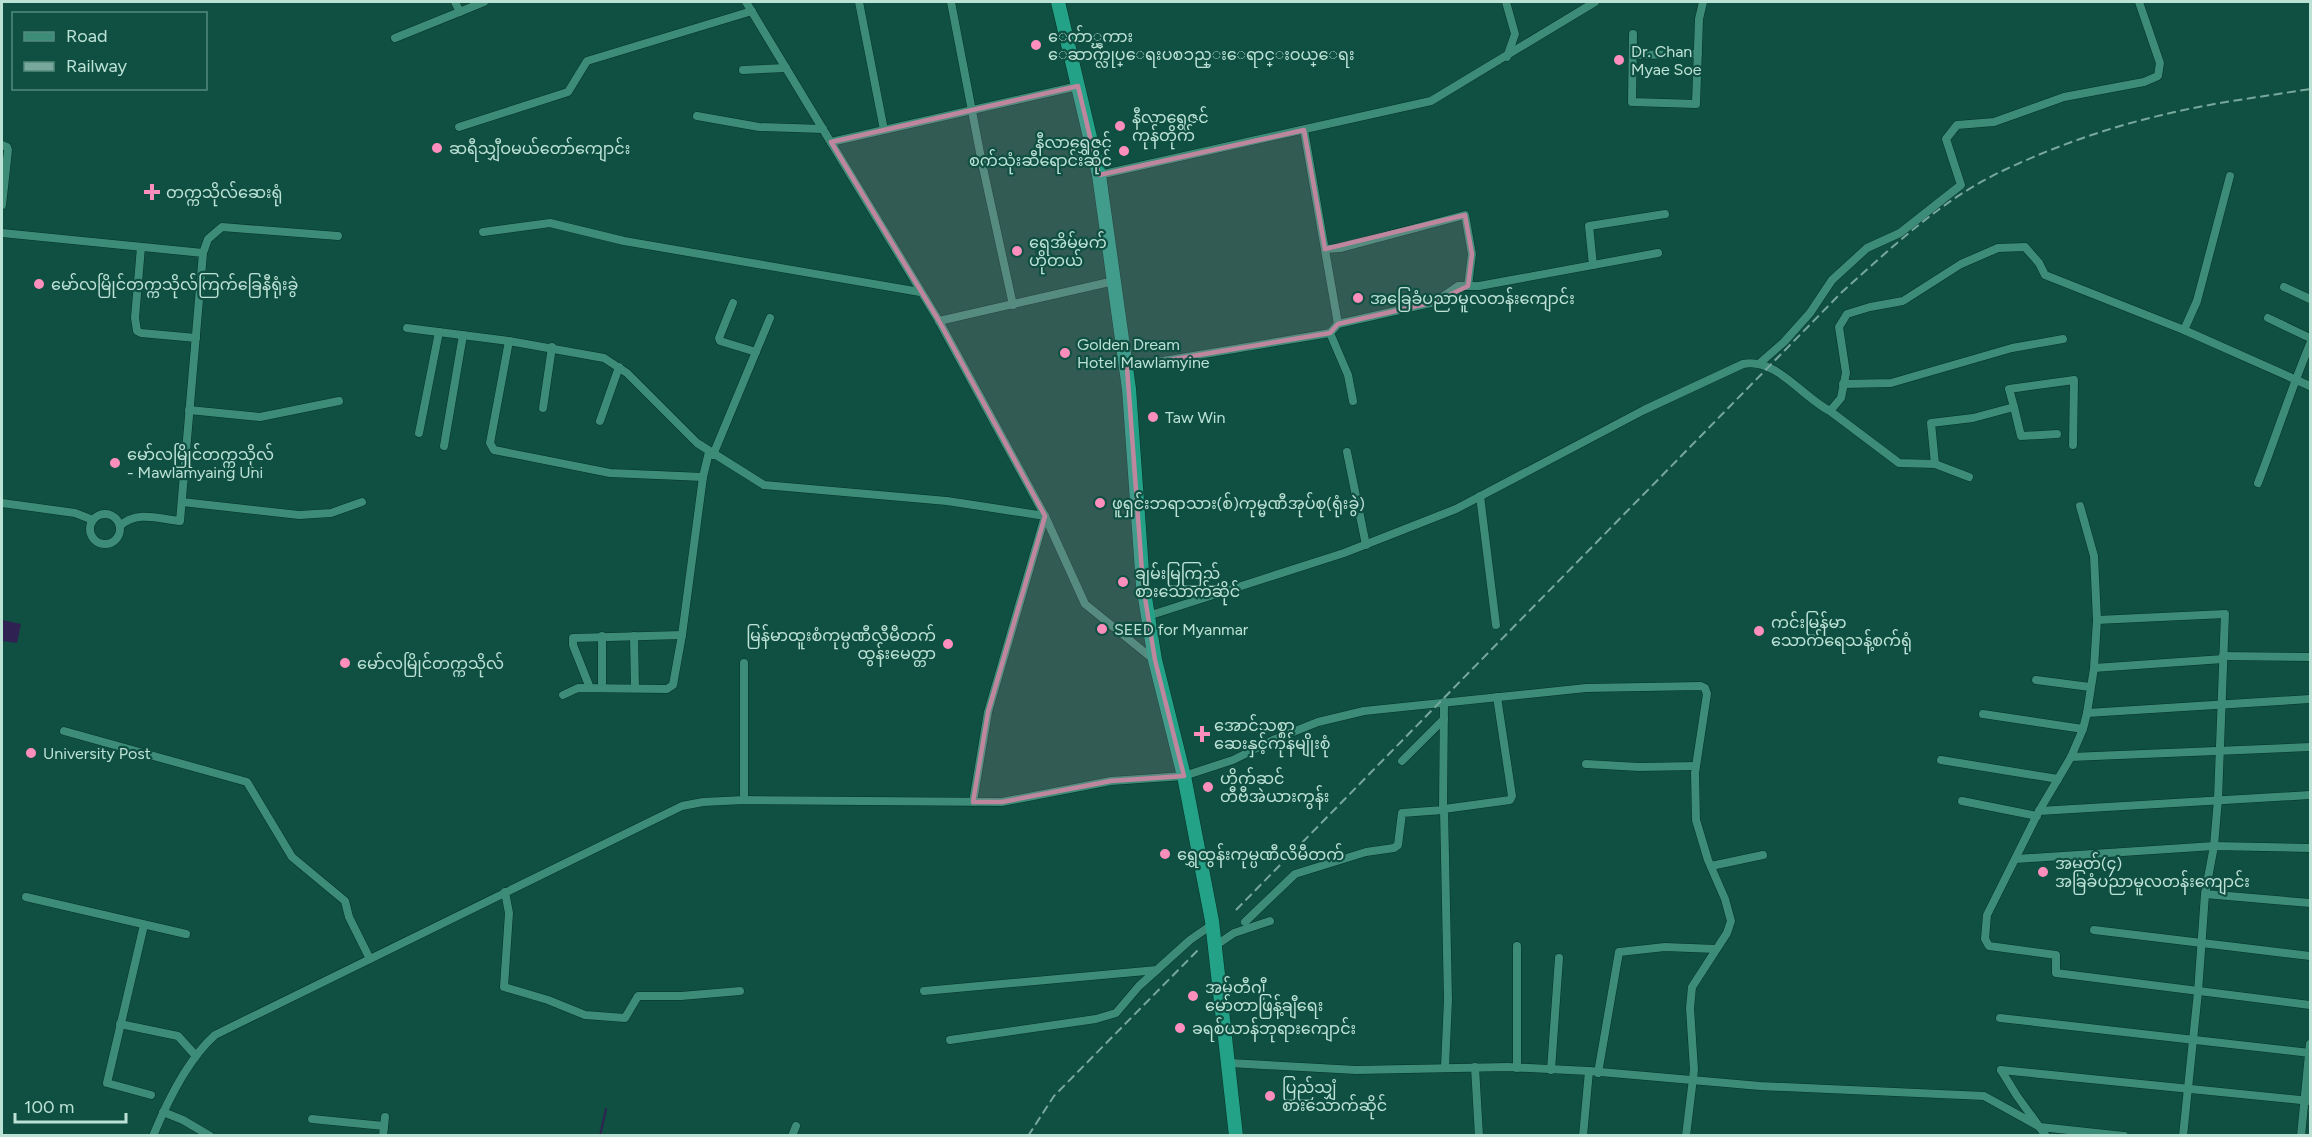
<svg xmlns="http://www.w3.org/2000/svg" width="2312" height="1137" font-family="Figtree,'Noto Sans Myanmar',sans-serif">
<style>
.water{fill:#302153}
.lines{fill:none;stroke-linecap:round;stroke-linejoin:round}
.stream{stroke:#302153;stroke-width:2}
.street-casing{stroke:#063329;stroke-width:9}
.highway-casing{stroke:#063329;stroke-width:15}
.street{stroke:#3d8c78;stroke-width:8}
.highway{stroke:#23a287;stroke-width:14}
.rail{stroke:#78a89c;stroke-width:2;stroke-dasharray:9 4.5;stroke-linecap:butt}
.marked{fill:#bf879e;fill-opacity:0.2;stroke:#bf879e;stroke-width:4.5;stroke-linejoin:round}
.poi-dot{fill:#fe8ebe;stroke:#0f5042;stroke-width:2}
.labels{text-anchor:middle;stroke-width:4.5;stroke-linejoin:round;paint-order:stroke}
.poi-label{font-size:16px;fill:#bce1d5;stroke:#0f5042;text-anchor:start}
</style>
<rect width="100%" height="100%" fill="#0f5042"/>
<!-- water -->
<path class="water" d="M2,620L21,624L17,643L2,641Z"/>
<g class="lines">
<!-- stream -->
<path class="stream" d="M600,1136L606,1109"/>
<defs>
<g id="street">
<path d="M455,2L460,12"/>
<path d="M746,2L939,321L1045,516L1085,604L1153,659"/>
<path d="M859,2L884,130"/>
<path d="M951,2L982,163L1013,305"/>
<path d="M1506,2L1515,34L1507,57"/>
<path d="M1633,34L1632,102L1696,104L1699,19L1703,2"/>
<path d="M395,38L484,2"/>
<path d="M1633,55L1698,54"/>
<path d="M743,70L786,68"/>
<path d="M697,116L759,127L823,129"/>
<path d="M459,127L568,92L587,61L752,11"/>
<path d="M1304,130L1338,324"/>
<path d="M831,142L1078,86"/>
<path d="M2,145L7,147L8,150L2,205"/>
<path d="M1099,175L1431,101L1595,2"/>
<path d="M2230,176L2197,301L2184,330L2310,386"/>
<path d="M483,232L550,223L624,241L920,292"/>
<path d="M2,233L203,253L180,521C159,519 137,510 120,526"/>
<path d="M141,247L135,318L137,331L141,333L196,338"/>
<path d="M1325,249L1341,248L1465,215L1472,254L1468,286"/>
<path d="M203,253L208,239L222,227L338,236"/>
<path d="M1593,265L1589,226L1665,214"/>
<path d="M2284,287L2310,299"/>
<path d="M733,303L719,338L720,341L756,352"/>
<path d="M2268,318L2310,338"/>
<path d="M939,321L1114,281"/>
<path d="M407,328L509,341L604,358L627,373L697,443L764,485L947,501L1045,516L988,712L973,802"/>
<path d="M1330,333L1348,375L1353,401"/>
<path d="M509,341L490,443L494,450L610,473L703,477"/>
<path d="M1760,363L1784,342L1810,313L1832,280L1867,248L1900,233L1961,185L1946,139L1957,125L1994,122L2064,97L2144,82L2158,76L2160,63L2139,2"/>
<path d="M1127,367L1330,333L1338,324L1435,302L1458,286H1479L1658,253"/>
<path d="M1843,384L1891,383L2012,348L2063,339"/>
<path d="M2014,407L2021,436L2057,434"/>
<path d="M543,408L552,347"/>
<path d="M189,410L260,417L339,401"/>
<path d="M1830,411L1841,398L1846,373L1839,327L1847,314L1870,307L1903,301L1961,264L1998,248L2025,247L2039,263L2045,275L2184,330"/>
<path d="M600,421L619,367"/>
<path d="M419,433L439,332"/>
<path d="M444,446L463,335"/>
<path d="M1347,452L1366,545"/>
<path d="M713,455L770,318"/>
<path d="M1935,464L1931,423L1973,418L2014,407L2009,389L2074,380L2073,445"/>
<path d="M2258,483C2276,437 2291,389 2310,344"/>
<path d="M1480,496L1496,625"/>
<path d="M182,502L299,515L331,513L362,502"/>
<path d="M2,503L75,513L93,520"/>
<path d="M2080,506L2094,556L2097,620L2094,668L2087,713L2083,729L2071,757L2039,811L1987,915L1985,939L1989,946L2056,955V973L2310,1005"/>
<circle cx="105" cy="529" r="15"/>
<path d="M1148,616L1344,553L1456,509L1644,410L1743,364C1776,357 1802,397 1830,411L1899,463L1935,464L1969,477"/>
<path d="M2097,620L2225,614L2218,799L2214,846L2205,894L2198,992L2183,1136"/>
<path d="M634,636L635,688"/>
<path d="M2223,656L2310,657"/>
<path d="M744,663V800"/>
<path d="M2094,668L2223,659"/>
<path d="M2036,680L2090,687"/>
<path d="M590,688L573,645V638L682,635"/>
<path d="M602,688V636"/>
<path d="M563,695L578,688L667,689L673,685L682,635L703,477L709,452"/>
<path d="M2087,713L2310,699"/>
<path d="M1983,714L2083,729"/>
<path d="M64,731L247,782L292,857L345,901L349,917L370,959"/>
<path d="M2071,757L2310,747"/>
<path d="M1941,760L2058,779"/>
<path d="M1402,761L1444,719"/>
<path d="M1586,764L1639,767L1696,766"/>
<path d="M1962,801L2037,816"/>
<path d="M2039,811L2310,795"/>
<path d="M2016,859L2214,846L2310,848"/>
<path d="M1711,866L1763,855"/>
<path d="M505,892L509,913L504,987L548,1000L585,1015L625,1018L638,996H681L740,991"/>
<path d="M2205,894L2310,903"/>
<path d="M26,897L186,934"/>
<path d="M1245,922L1295,874L1366,852L1394,848L1398,845L1402,813L1443,810L1444,702"/>
<path d="M144,925L107,1083L151,1095"/>
<path d="M2094,930L2310,956"/>
<path d="M1215,946L1234,933L1270,921"/>
<path d="M924,991L1157,970"/>
<path d="M2000,1018L2310,1053"/>
<path d="M120,1024L178,1036L196,1056"/>
<path d="M950,1040L1096,1019L1116,1013L1139,986L1190,940L1213,924"/>
<path d="M1229,1063L1356,1070L1508,1067L1589,1071L1760,1086L1984,1096L2040,1127L2124,1136"/>
<path d="M1445,1067L1448,1000L1444,809L1510,800L1512,796L1497,697"/>
<path d="M1475,1067L1479,1136"/>
<path d="M1517,1068V946"/>
<path d="M1551,1070L1559,958"/>
<path d="M2001,1070L2310,1101"/>
<path d="M2001,1070L2017,1096L2046,1136"/>
<path d="M1598,1073L1619,952L1665,947L1716,949"/>
<path d="M163,1112L183,1120L210,1136"/>
<path d="M312,1119L384,1126"/>
<path d="M153,1136C167,1102 188,1059 215,1035L682,806L703,802L744,800L1002,802L1111,781L1184,776L1233,760L1273,740L1318,722L1364,711L1586,688L1701,686L1705,688L1707,694L1695,773L1696,820L1708,860L1725,899L1731,921L1727,933L1692,987L1690,1008L1694,1070L1686,1136"/>
<path d="M383,1136L385,1117"/>
<path d="M792,1136L796,1126"/>
<path d="M1583,1136L1589,1071"/>
<path d="M2301,1136L2310,1044"/>
</g>
<path id="highway" d="M1058,2L1099,175L1129,389L1143,585L1155,660L1184,776L1212,921L1236,1136"/>
</defs>
<!-- street casing -->
<use href="#street" class="street-casing"/>
<!-- highway casing -->
<use href="#highway" class="highway-casing"/>
<!-- street -->
<use href="#street" class="street"/>
<!-- highway -->
<use href="#highway" class="highway"/>
<!-- rail -->
<g class="rail">
<path d="M1236,910L1842,292C1890,249 1939,202 1998,173C2050,148 2106,128 2162,115C2210,103 2261,97 2310,89"/>
<path d="M1028,1136L1054,1096L1200,948"/>
</g>
</g>
<!-- marked area -->
<path class="marked" d="M1078,86L1099,175L1304,130L1325,249L1465,215L1472,254L1468,286L1435,302L1338,324L1330,333L1127,367L1143,585L1155,660L1184,776L1111,781L1002,802H973L988,712L1045,516L939,321L831,142Z"/>
<!-- markers -->
<g class="poi-dot">
<circle cx="1036" cy="45" r="6"/>
<circle cx="1619" cy="60" r="6"/>
<circle cx="1120" cy="126" r="6"/>
<circle cx="437" cy="148" r="6"/>
<circle cx="1124" cy="151" r="6"/>
<path d="M149 183h6v6h6v6h-6v6h-6v-6h-6v-6h6z"/>
<circle cx="1017" cy="251" r="6"/>
<circle cx="39" cy="284" r="6"/>
<circle cx="1358" cy="298" r="6"/>
<circle cx="1065" cy="353" r="6"/>
<circle cx="1153" cy="417" r="6"/>
<circle cx="115" cy="463" r="6"/>
<circle cx="1100" cy="503" r="6"/>
<circle cx="1123" cy="582" r="6"/>
<circle cx="1102" cy="629" r="6"/>
<circle cx="1759" cy="631" r="6"/>
<circle cx="948" cy="644" r="6"/>
<circle cx="345" cy="663" r="6"/>
<path d="M1199 725h6v6h6v6h-6v6h-6v-6h-6v-6h6z"/>
<circle cx="31" cy="753" r="6"/>
<circle cx="1208" cy="787" r="6"/>
<circle cx="1165" cy="854" r="6"/>
<circle cx="2043" cy="872" r="6"/>
<circle cx="1193" cy="996" r="6"/>
<circle cx="1180" cy="1028" r="6"/>
<circle cx="1270" cy="1096" r="6"/>
</g>
<g class="labels">
<!-- poi labels -->
<g class="poi-label">
<text x="1048" y="42">ေက်ာ္ၾကား<tspan x="1048" dy="18">ေဆာက္လုပ္ေရးပစၥည္းေရာင္းဝယ္ေရး</tspan></text>
<text x="1631" y="57">Dr. Chan<tspan x="1631" dy="18">Myae Soe</tspan></text>
<text x="1132" y="123">နီလာရွှေဇင်<tspan x="1132" dy="18">ကုန်တိုက်</tspan></text>
<text x="1112" y="148" text-anchor="end">နီလာရွှေဇင်<tspan x="1112" dy="18">စက်သုံးဆီရောင်းဆိုင်</tspan></text>
<text x="449" y="154">ဆရီသျှီဝမယ်တော်ကျောင်း</text>
<text x="166" y="198">တက္ကသိုလ်ဆေးရုံ</text>
<text x="1029" y="248">ရွှေအိမ်မက်<tspan x="1029" dy="18">ဟိုတယ်</tspan></text>
<text x="51" y="290">မော်လမြိုင်တက္ကသိုလ်ကြက်ခြေနီရုံးခွဲ</text>
<text x="1370" y="304">အခြေခံပညာမူလတန်းကျောင်း</text>
<text x="1077" y="350">Golden Dream<tspan x="1077" dy="18">Hotel Mawlamyine</tspan></text>
<text x="1165" y="423">Taw Win</text>
<text x="127" y="460">မော်လမြိုင်တက္ကသိုလ်<tspan x="127" dy="18">- Mawlamyaing Uni</tspan></text>
<text x="1112" y="509">ဖူရှင်းဘရာသား(စ်)ကုမ္မဏီအုပ်စု(ရုံးခွဲ)</text>
<text x="1135" y="579">ချမ်းမြကြည်<tspan x="1135" dy="18">စားသောက်ဆိုင်</tspan></text>
<text x="1771" y="628">ကင်းမြန်မာ<tspan x="1771" dy="18">သောက်ရေသန့်စက်ရုံ</tspan></text>
<text x="1114" y="635">SEED for Myanmar</text>
<text x="936" y="641" text-anchor="end">မြန်မာထူးစံကုမ္ပဏီလီမီတက်<tspan x="936" dy="18">ထွန်းမေတ္တာ</tspan></text>
<text x="357" y="669">မော်လမြိုင်တက္ကသိုလ်</text>
<text x="1214" y="731">အောင်သစ္စာ<tspan x="1214" dy="18">ဆေးနှင့်ကုန်မျိုးစုံ</tspan></text>
<text x="43" y="759">University Post</text>
<text x="1220" y="784">ဟိုက်ဆင်<tspan x="1220" dy="18">တီဗီအဲယားကွန်း</tspan></text>
<text x="1177" y="860">ရွှေထွန်းကုမ္ပဏီလိမီတက်</text>
<text x="2055" y="869">အမှတ်(၄)<tspan x="2055" dy="18">အခြခံပညာမူလတန်းကျောင်း</tspan></text>
<text x="1205" y="993">အမ်တီဂျီ<tspan x="1205" dy="18">မော်တာဖြန့်ချီရေး</tspan></text>
<text x="1192" y="1034">ခရစ်ယာန်ဘုရားကျောင်း</text>
<text x="1282" y="1093">ပြည်သျှံ<tspan x="1282" dy="18">စားသောက်ဆိုင်</tspan></text>
</g>
</g>
<!-- border -->
<rect width="2312" height="1137" fill="none" stroke="#bce1d5" stroke-width="6"/>
<!-- legend -->
<rect x="12" y="12" width="195" height="78" fill="#0f5042" stroke="#548a7d" stroke-width="1.5"/>
<rect x="24" y="32" width="30" height="9" fill="#3d8c78" stroke="#548a7d" stroke-width="1.5"/>
<text x="66" y="42" font-size="18" fill="#bce1d5">Road</text>
<rect x="24" y="62" width="30" height="9" fill="#78a89c" stroke="#548a7d" stroke-width="1.5"/>
<text x="66" y="72" font-size="18" fill="#bce1d5">Railway</text>
<!-- scale -->
<path d="M15 1113v9h111v-9" fill="none" stroke="#bce1d5" stroke-width="3"/>
<text x="24" y="1113" font-size="18" fill="#bce1d5" stroke="#0f5042" stroke-width="4.5" paint-order="stroke">100 m</text>
</svg>
